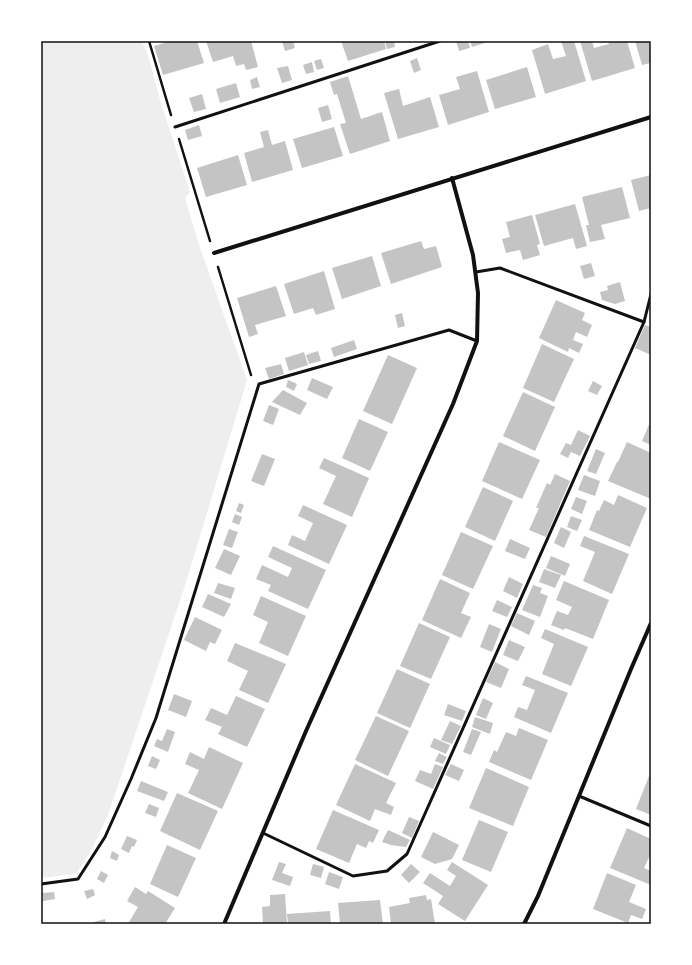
<svg xmlns="http://www.w3.org/2000/svg" width="692" height="965" font-family="'Asap Condensed',sans-serif">
<style>
.green{fill:#eee}
.building{fill:#c4c4c4}
.lines{fill:none;stroke-linecap:round;stroke-linejoin:round}
.path{stroke:#111;stroke-width:2.5}
.service{stroke:#111;stroke-width:3}
.minor{stroke:#111;stroke-width:4}
.neatline{fill:none;stroke:#111;stroke-width:1.5}
</style>
<rect width="100%" height="100%" fill="#fff"/>
<!-- green -->
<path class="green" d="M41,41H142L149,58L160,100L190,192L185,198L199,245L247,380L184,589L108,815L91,851L76,874L41,878Z"/>
<!-- building -->
<g class="building">
<path d="M171,41H197L204,63L163,75L154,46Z"/>
<path d="M206,41H251L258,67L246,70L244,64L236,66L233,56L213,62Z"/>
<path d="M282,41H293L295,48L285,51Z"/>
<path d="M341,41H384L386,49L348,61Z"/>
<path d="M385,41H394L395,47L387,49Z"/>
<path d="M456,41H468L470,48L459,51Z"/>
<path d="M470,41H484L485,43L472,47Z"/>
<path d="M561,41H574L586,81L545,94L532,50L548,44L553,59L566,56Z"/>
<path d="M580,41H592L594,48L609,44L608,41H627L635,68L592,81Z"/>
<path d="M635,41H651V63L642,65Z"/>
<path d="M417,58L421,70L414,73L410,61Z"/>
<path d="M321,59L324,68L317,70L314,61Z"/>
<path d="M312,62L314,72L306,74L303,65Z"/>
<path d="M288,66L292,80L282,83L277,68Z"/>
<path d="M527,67L536,97L495,109L486,80Z"/>
<path d="M477,71L489,112L448,125L439,95L460,89L456,77Z"/>
<path d="M348,76L361,119L382,112L390,141L350,154L340,124L346,123L337,94L334,95L330,82Z"/>
<path d="M257,77L260,87L252,89L250,80Z"/>
<path d="M236,83L240,97L220,103L216,89Z"/>
<path d="M399,89L403,106L430,97L439,127L398,139L384,93Z"/>
<path d="M202,94L206,109L194,112L189,98Z"/>
<path d="M328,105L332,119L322,122L318,108Z"/>
<path d="M199,125L202,136L188,140L185,130Z"/>
<path d="M334,127L343,156L302,168L293,139Z"/>
<path d="M268,130L272,145L285,141L293,170L252,182L244,153L264,147L260,132Z"/>
<path d="M238,155L247,185L206,197L197,168Z"/>
<path d="M651,175V208L639,211L631,180Z"/>
<path d="M622,187L630,218L601,225L605,239L590,242L586,225H589L582,197Z"/>
<path d="M575,204L587,246L576,249L573,238L544,246L535,215Z"/>
<path d="M532,215L540,244L537,245L540,255L523,260L520,250L506,253L502,239L510,237L506,222Z"/>
<path d="M421,241L424,249L436,246L442,267L391,284L381,253Z"/>
<path d="M372,256L381,286L342,299L332,268Z"/>
<path d="M591,263L595,276L584,279L580,266Z"/>
<path d="M324,271L335,309L316,315L313,308L294,314L284,284Z"/>
<path d="M620,282L625,301L615,304L602,300L600,292L608,290L607,286Z"/>
<path d="M276,286L286,316L255,325L258,334L249,337L237,298Z"/>
<path d="M556,300L585,313L582,320L592,325L587,337L576,332L573,340L583,344L579,353L569,348L568,352L539,338Z"/>
<path d="M402,313L405,326L398,328L395,315Z"/>
<path d="M645,325L651,327V355L635,348Z"/>
<path d="M354,340L357,349L334,357L331,348Z"/>
<path d="M542,344L574,359L554,402L523,388Z"/>
<path d="M318,351L321,361L309,364L306,355Z"/>
<path d="M304,352L308,365L289,371L285,358Z"/>
<path d="M388,355L417,368L392,424L363,411Z"/>
<path d="M281,364L284,374L269,379L265,368Z"/>
<path d="M312,378L333,387L327,399L307,390Z"/>
<path d="M288,380L297,384L294,391L286,387Z"/>
<path d="M593,381L602,386L597,395L588,391Z"/>
<path d="M283,390L307,403L300,415L272,402Z"/>
<path d="M523,392L555,407L535,451L503,436Z"/>
<path d="M269,405L279,409L273,425L263,421Z"/>
<path d="M359,419L388,432L370,471L342,458Z"/>
<path d="M651,420V445L642,441Z"/>
<path d="M578,430L590,436L580,456L571,452L568,458L560,454L566,443L571,445Z"/>
<path d="M499,442L540,460L522,499L482,481Z"/>
<path d="M627,442L651,453V499L608,481L617,462H618Z"/>
<path d="M596,449L605,453L596,474L587,471Z"/>
<path d="M262,454L275,459L264,486L251,481Z"/>
<path d="M324,458L369,478L352,517L323,504L336,476L319,468Z"/>
<path d="M555,474L570,481L546,537L529,530L539,508H536L547,483L550,485Z"/>
<path d="M584,475L600,481L595,496L578,490Z"/>
<path d="M483,487L513,501L495,541L465,527Z"/>
<path d="M618,495L647,508L630,547L589,530L597,510L599,511L604,500L614,505Z"/>
<path d="M576,497L587,501L582,514L571,509Z"/>
<path d="M239,503L244,505L241,513L236,511Z"/>
<path d="M303,505L347,525L329,564L288,545L292,535L305,541L313,523L298,516Z"/>
<path d="M235,514L242,517L239,525L232,522Z"/>
<path d="M571,516L582,520L577,531L567,527Z"/>
<path d="M561,527L571,532L564,548L554,543Z"/>
<path d="M229,529L238,532L232,548L223,545Z"/>
<path d="M461,532L493,546L473,589L442,575Z"/>
<path d="M584,536L629,554L612,594L583,581L595,552L580,546Z"/>
<path d="M510,539L530,548L525,559L505,551Z"/>
<path d="M273,546L326,570L308,609L268,591L271,585L256,579L262,565L288,577L292,568L268,557Z"/>
<path d="M224,549L240,556L231,575L215,568Z"/>
<path d="M551,556L570,564L565,576L546,568Z"/>
<path d="M544,569L561,575L555,588L539,582Z"/>
<path d="M509,577L523,584L517,598L503,591Z"/>
<path d="M440,579L470,593L461,613L471,617L461,638L422,620Z"/>
<path d="M564,581L609,600L593,639L565,628L564,630L551,625L557,611L568,615L572,607L556,600Z"/>
<path d="M218,583L235,588L231,599L214,593Z"/>
<path d="M533,585L542,588L540,593L548,596L540,617L522,610Z"/>
<path d="M208,594L231,604L224,617L202,607Z"/>
<path d="M261,596L306,616L288,656L259,643L268,622L253,615Z"/>
<path d="M497,600L512,607L507,617L492,611Z"/>
<path d="M517,613L535,621L529,635L511,626Z"/>
<path d="M195,617L222,630L215,644L210,642L206,651L184,640Z"/>
<path d="M419,623L450,637L431,679L400,666Z"/>
<path d="M489,624L501,629L492,652L480,647Z"/>
<path d="M545,629L588,647L571,686L542,674L554,644L541,638Z"/>
<path d="M509,640L525,647L518,661L503,655Z"/>
<path d="M235,643L286,664L268,703L239,690L248,671L227,661Z"/>
<path d="M495,662L509,669L501,688L486,682Z"/>
<path d="M397,669L430,684L410,728L377,713Z"/>
<path d="M526,676L568,693L551,733L514,717L518,707L527,710L535,690L522,685Z"/>
<path d="M174,694L192,701L186,717L168,710Z"/>
<path d="M236,696L265,709L247,747L218,734L222,727L205,720L211,708L227,715Z"/>
<path d="M483,698L493,703L486,719L476,715Z"/>
<path d="M448,704L466,711L462,721L444,715Z"/>
<path d="M376,716L409,731L388,776L355,760Z"/>
<path d="M475,717L493,723L490,734L472,727Z"/>
<path d="M450,721L461,726L452,744L441,740Z"/>
<path d="M519,728L548,740L531,780L489,762L494,750L497,752L506,732L516,736Z"/>
<path d="M167,729L175,732L168,752L154,746L157,739L162,741Z"/>
<path d="M472,729L481,732L471,755L463,752Z"/>
<path d="M434,738L450,745L446,754L430,747Z"/>
<path d="M209,747L243,763L222,809L188,793L199,770L185,764L190,752L204,759Z"/>
<path d="M439,753L447,757L443,764L435,761Z"/>
<path d="M152,756L160,760L156,769L148,766Z"/>
<path d="M355,764L396,783L386,803L394,807L391,815L375,809L370,821L336,805Z"/>
<path d="M435,764L443,767L433,789L415,781L420,770L431,774Z"/>
<path d="M451,764L464,770L459,781L445,775Z"/>
<path d="M486,768L529,787L513,826L469,808Z"/>
<path d="M651,771V815L636,809Z"/>
<path d="M141,781L168,792L164,801L137,791Z"/>
<path d="M177,793L218,811L200,850L160,831Z"/>
<path d="M149,804L159,808L156,817L145,813Z"/>
<path d="M333,810L379,830L373,843L369,841L366,848L357,844L349,863L316,849Z"/>
<path d="M409,817L419,821L412,838L402,833Z"/>
<path d="M479,820L508,832L491,872L462,860Z"/>
<path d="M627,828L651,839V853L644,868L651,871V885L610,868Z"/>
<path d="M388,830L410,840L406,847L391,845L382,842Z"/>
<path d="M433,832L459,845L452,859L435,864L421,857Z"/>
<path d="M127,836L137,840L134,847L132,846L129,853L121,849Z"/>
<path d="M167,845L196,858L178,897L150,884Z"/>
<path d="M112,851L119,855L117,861L110,858Z"/>
<path d="M279,862L286,864L282,873L293,877L290,886L272,880Z"/>
<path d="M452,862L488,885L465,921L438,904L443,896L423,883L430,873L450,886L456,876L447,870Z"/>
<path d="M313,864L324,867L321,878L310,875Z"/>
<path d="M411,864L420,872L409,883L401,875Z"/>
<path d="M101,871L108,875L104,883L97,879Z"/>
<path d="M329,872L343,877L339,889L325,884Z"/>
<path d="M607,873L636,885L629,902L646,909L642,919L631,915L628,923L593,909Z"/>
<path d="M135,887L146,894L148,891L175,908L165,924H128L138,907L127,901Z"/>
<path d="M93,889L95,895L87,899L84,891Z"/>
<path d="M54,892L55,899L43,901L42,893Z"/>
<path d="M285,894L287,924H263L262,907L270,906V895Z"/>
<path d="M426,895L427,900L431,899L435,924H391L389,907L410,903L409,898Z"/>
<path d="M380,900L383,924H340L338,903Z"/>
<path d="M330,911L331,924H288L287,914Z"/>
<path d="M105,919L106,924H95L94,922Z"/>
</g>
<g class="lines">
<!-- path -->
<g class="path">
<path d="M149,41L171,115"/>
<path d="M179,139L210,241"/>
<path d="M218,267L251,375"/>
</g>
<!-- service -->
<g class="service">
<path d="M175,127L440,41"/>
<path d="M476,272L500,268L644,322"/>
<path d="M579,796L651,826"/>
<path d="M263,833L353,876L387,871L407,854L644,322L651,294"/>
<path d="M41,884L78,879L105,837L131,779L156,718L259,384L449,330L477,341"/>
</g>
<!-- minor -->
<g class="minor">
<path d="M214,253L651,117"/>
<path d="M224,924L306,731L453,404L477,341L478,293L473,255L452,178"/>
<path d="M524,924L538,896L631,669L651,623"/>
</g>
</g>
<!-- border -->
<rect width="692" height="965" fill="none" stroke="#ffffff" stroke-width="84"/>
<rect x="42" y="42" width="608" height="881" class="neatline"/>
</svg>
